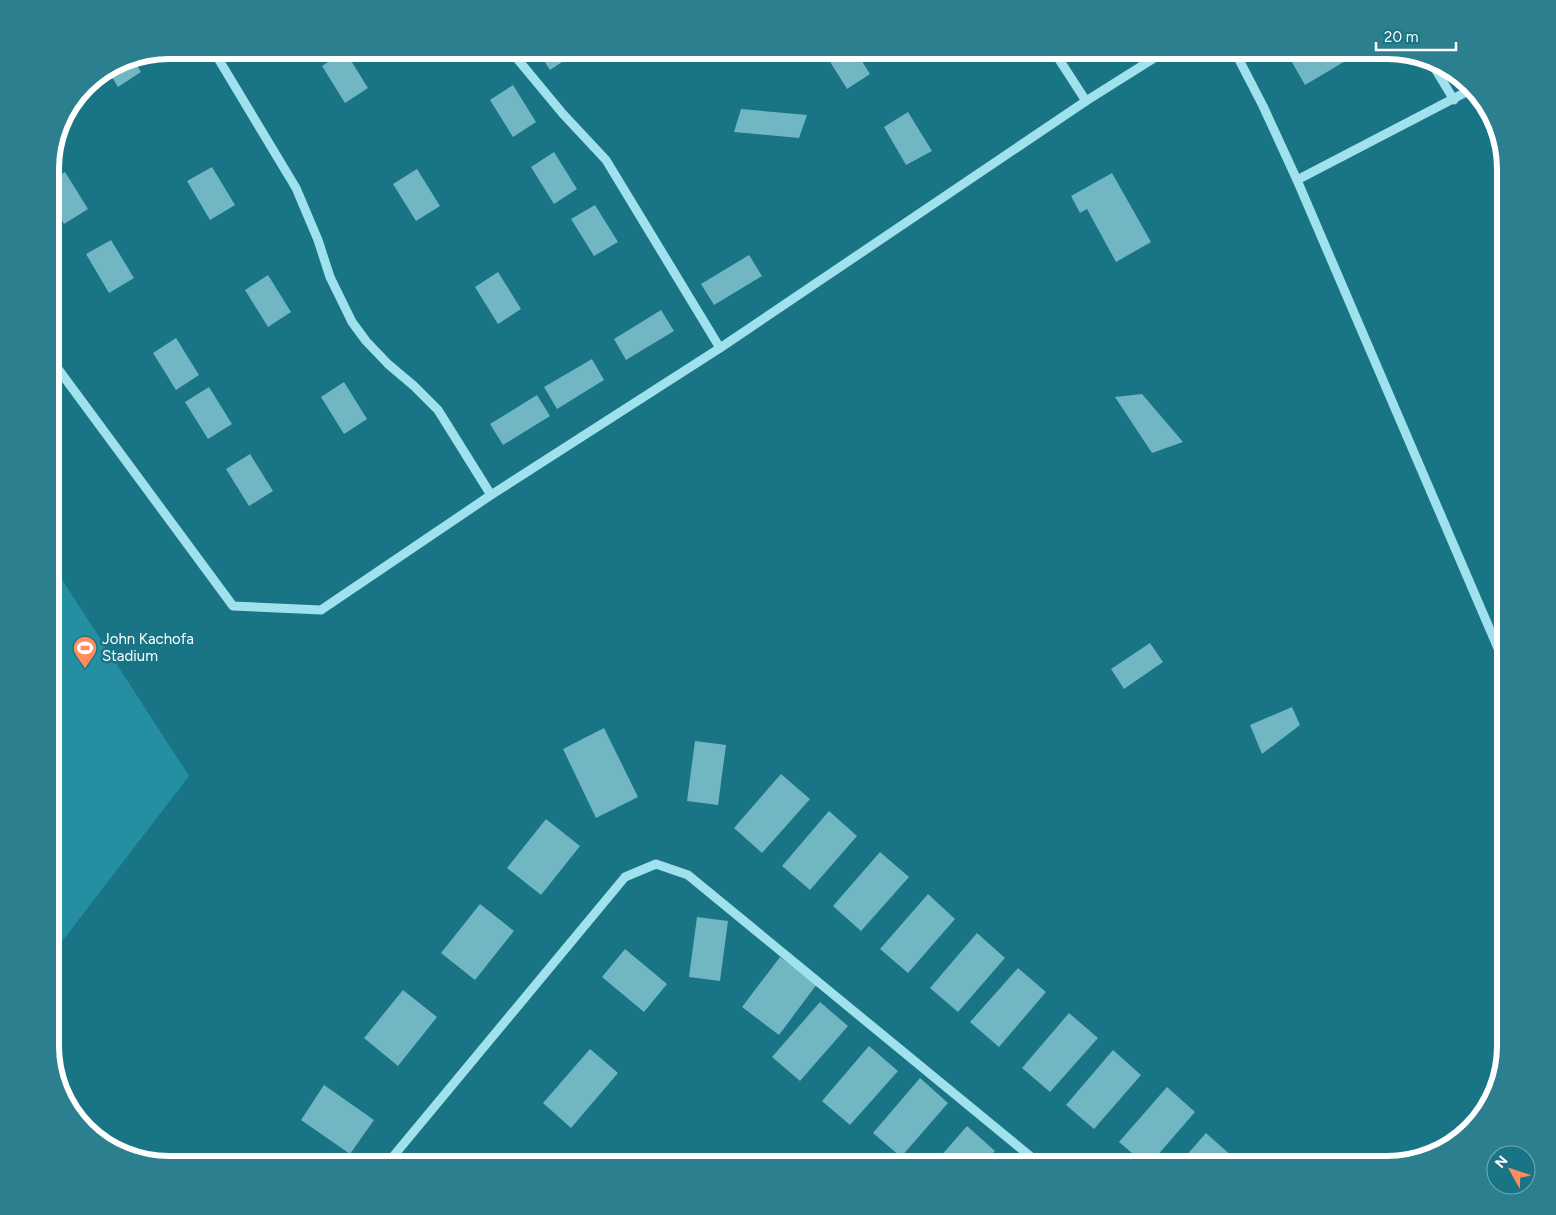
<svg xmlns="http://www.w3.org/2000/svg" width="1556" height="1215" font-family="Figtree,sans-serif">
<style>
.green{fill:#248fa1}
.building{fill:#70b6c3}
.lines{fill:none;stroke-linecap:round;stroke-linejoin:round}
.minor{stroke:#9fe1ec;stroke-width:9}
.labels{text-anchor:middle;stroke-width:5;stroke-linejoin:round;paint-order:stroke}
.poi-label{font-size:15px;fill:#fff;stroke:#197485;text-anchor:start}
.rim{fill:none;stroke:#fff;stroke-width:6}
</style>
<rect width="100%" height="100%" fill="#197485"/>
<!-- green -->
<path class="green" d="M50,561L189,776L50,957Z"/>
<!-- building -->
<g class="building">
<path d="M537,50H580L550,70Z"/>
<path d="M826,50H855L870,74L847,89L824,52Z"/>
<path d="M1285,50H1364L1305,85Z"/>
<path d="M345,51L368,88L345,103L322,66Z"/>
<path d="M132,57L141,72L118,87L107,69L123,59Z"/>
<path d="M513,85L536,122L513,137L490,100Z"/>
<path d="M741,109L807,115L799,138L734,132Z"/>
<path d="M908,112L932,151L906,165L884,127Z"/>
<path d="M554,152L577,189L554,204L531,167Z"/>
<path d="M212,167L235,205L210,220L187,181Z"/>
<path d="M417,169L440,206L416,221L393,184Z"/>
<path d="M65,172L88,209L64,224L50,200V181Z"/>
<path d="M1112,173L1151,242L1116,262L1087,209L1080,213L1071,196Z"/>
<path d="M595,205L618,242L594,256L571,219Z"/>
<path d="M111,240L134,278L109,293L86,254Z"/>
<path d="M749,255L762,276L714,305L701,284Z"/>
<path d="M498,272L521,309L498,324L475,287Z"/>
<path d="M268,275L291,312L268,327L245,290Z"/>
<path d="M661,310L674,331L626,360L614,339Z"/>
<path d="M176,338L199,375L176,390L153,353Z"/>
<path d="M592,359L604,380L557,409L544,387Z"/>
<path d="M344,382L367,419L344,434L321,397Z"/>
<path d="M209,387L232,424L208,439L185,402Z"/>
<path d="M1142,394L1183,442L1152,453L1115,397Z"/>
<path d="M537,395L550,416L503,445L490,424Z"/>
<path d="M250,454L273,491L249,506L226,469Z"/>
<path d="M1150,643L1163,662L1124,689L1111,669Z"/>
<path d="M1292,707L1300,725L1262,754L1250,725Z"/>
<path d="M604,728L638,797L596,818L563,749Z"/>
<path d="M695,741L726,745L718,805L687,801Z"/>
<path d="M781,774L810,799L762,853L734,828Z"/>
<path d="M829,811L857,836L810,890L782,866Z"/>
<path d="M546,819L580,846L541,895L507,868Z"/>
<path d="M880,852L909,877L861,931L833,906Z"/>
<path d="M928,894L955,919L908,973L880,949Z"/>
<path d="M480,904L514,931L475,980L441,953Z"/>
<path d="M697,917L728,921L720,981L689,977Z"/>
<path d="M977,933L1005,958L958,1012L930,988Z"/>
<path d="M625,949L667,984L644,1012L602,977Z"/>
<path d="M780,957L817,984L779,1035L742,1007Z"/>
<path d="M1018,968L1046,992L999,1047L970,1022Z"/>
<path d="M403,990L437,1017L398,1066L364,1038Z"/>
<path d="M820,1002L848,1026L800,1081L772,1057Z"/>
<path d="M1069,1013L1098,1038L1050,1092L1022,1068Z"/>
<path d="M869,1046L898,1071L850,1125L822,1101Z"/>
<path d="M590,1049L618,1073L571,1128L543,1103Z"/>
<path d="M1113,1050L1141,1075L1094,1129L1066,1105Z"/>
<path d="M920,1078L948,1103L901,1157L873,1133Z"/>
<path d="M324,1085L374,1120L350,1154L301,1120Z"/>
<path d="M1167,1087L1195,1112L1149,1165H1146L1119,1142Z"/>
<path d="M967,1126L995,1151L983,1165H933Z"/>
<path d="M1206,1133L1234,1158L1227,1165H1178Z"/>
</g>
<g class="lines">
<!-- minor -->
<g class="minor">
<path d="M213,50L296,188L318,240L330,277L352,322L366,341L388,364L414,386L438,410L491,495"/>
<path d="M510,50L563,114L606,160L720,348"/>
<path d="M1053,50L1086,101"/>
<path d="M1234,50L1263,106L1297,180L1506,667"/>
<path d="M1428,57L1454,100"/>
<path d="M1297,180L1472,89"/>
<path d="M50,358L233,606L321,610L491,495L720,348L1086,101L1167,50"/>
<path d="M386,1165L625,877L656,864L688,875L1041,1165"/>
</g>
</g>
<!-- icons -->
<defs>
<symbol id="stadium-pin" viewBox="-11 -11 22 30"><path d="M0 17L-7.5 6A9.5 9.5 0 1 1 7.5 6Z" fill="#ff8c5a" stroke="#197485"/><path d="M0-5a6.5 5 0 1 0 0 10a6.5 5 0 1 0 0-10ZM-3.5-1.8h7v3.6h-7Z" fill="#fff"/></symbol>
</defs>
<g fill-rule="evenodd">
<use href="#stadium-pin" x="71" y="634" width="28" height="38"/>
</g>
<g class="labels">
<!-- poi labels -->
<g class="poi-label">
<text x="102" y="644">John Kachofa<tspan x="102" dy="17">Stadium</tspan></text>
</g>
</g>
<!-- crop -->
<path d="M0 0H1556V1215H0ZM169 59H1387A110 110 0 0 1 1497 169V1046A110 110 0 0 1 1387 1156H169A110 110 0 0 1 59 1046V169A110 110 0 0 1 169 59Z" fill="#2b7f8f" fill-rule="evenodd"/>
<path class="rim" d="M169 59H1387A110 110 0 0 1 1497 169V1046A110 110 0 0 1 1387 1156H169A110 110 0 0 1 59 1046V169A110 110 0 0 1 169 59Z"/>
<!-- north arrow -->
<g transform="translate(1511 1170) rotate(310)"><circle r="24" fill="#197485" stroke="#75acb6"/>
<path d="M0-4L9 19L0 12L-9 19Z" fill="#ff8c5a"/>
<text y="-8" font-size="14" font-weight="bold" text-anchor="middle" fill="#ffffff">N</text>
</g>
<!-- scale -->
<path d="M1376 42v8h80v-8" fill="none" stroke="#ffffff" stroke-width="2.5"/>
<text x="1384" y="42" font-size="15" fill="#ffffff" stroke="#197485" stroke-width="4" paint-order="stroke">20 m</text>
</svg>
